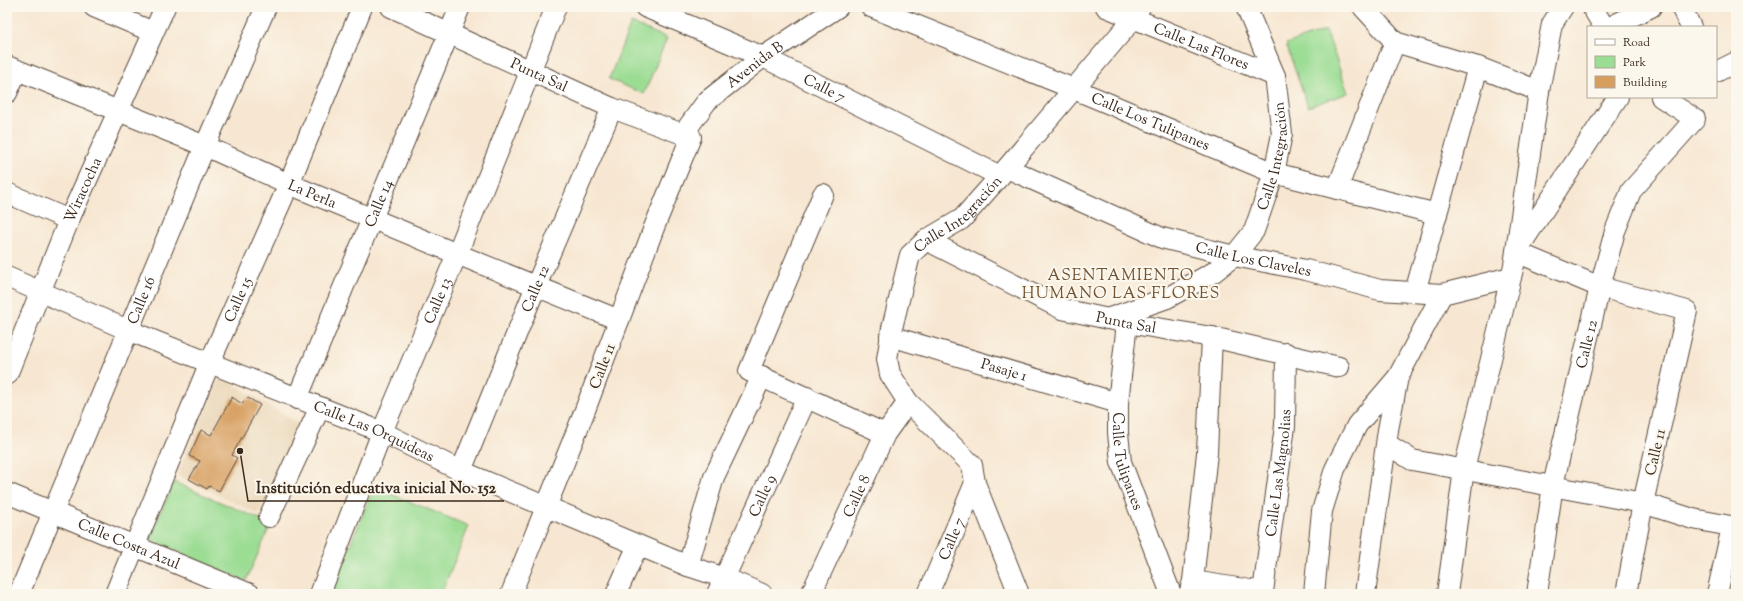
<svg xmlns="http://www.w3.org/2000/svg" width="1743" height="601" font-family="'Sorts Mill Goudy',serif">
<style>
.built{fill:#ebd8ba}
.green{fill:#9cdd94;stroke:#6c8459}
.building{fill:#d79e5e}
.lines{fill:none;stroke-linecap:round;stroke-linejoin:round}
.minor-casing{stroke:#574639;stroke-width:22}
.minor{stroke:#fff;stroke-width:20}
.labels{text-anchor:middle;stroke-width:4;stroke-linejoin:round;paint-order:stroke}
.street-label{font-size:15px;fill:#3b2a1e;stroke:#fbf7ec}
.neighbourhood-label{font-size:16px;letter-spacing:1px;fill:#725334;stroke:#fbf7ec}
.leader{fill:none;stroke:#3b2a1e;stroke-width:1.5}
.callout-dot{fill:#3b2a1e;stroke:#fbf7ec;stroke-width:1.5}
.callout-label{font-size:16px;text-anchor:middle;font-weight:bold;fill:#3b2a1e;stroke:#fbf7ec;stroke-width:4;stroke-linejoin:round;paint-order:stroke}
</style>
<rect width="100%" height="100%" fill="#fbf7ec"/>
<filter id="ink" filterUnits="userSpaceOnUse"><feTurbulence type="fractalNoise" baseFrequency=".025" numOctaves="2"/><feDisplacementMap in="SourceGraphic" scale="8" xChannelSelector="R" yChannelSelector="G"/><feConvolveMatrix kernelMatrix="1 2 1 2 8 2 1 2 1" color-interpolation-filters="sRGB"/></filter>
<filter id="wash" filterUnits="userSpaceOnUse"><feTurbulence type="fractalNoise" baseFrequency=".012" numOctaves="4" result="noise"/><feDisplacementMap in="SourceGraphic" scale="16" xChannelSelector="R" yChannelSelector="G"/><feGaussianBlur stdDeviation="0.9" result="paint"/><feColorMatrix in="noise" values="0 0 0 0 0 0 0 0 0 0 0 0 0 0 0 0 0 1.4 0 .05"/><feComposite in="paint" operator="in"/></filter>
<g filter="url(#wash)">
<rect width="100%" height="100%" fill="#f7e7d2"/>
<!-- built -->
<path class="built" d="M220,376L304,427L258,514L177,475Z"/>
<!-- green -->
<g class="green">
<path d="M631,23L667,38L644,94L609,79Z"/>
<path d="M1326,30L1348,93L1308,107L1286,44Z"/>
<path d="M174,482L271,524L246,581L149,539Z"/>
<path d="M374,487L469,526L441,594H330Z"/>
</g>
<g id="blocks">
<!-- building -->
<path class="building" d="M232,397L242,404L248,398L260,405L232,455L237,458L219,491L209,486L207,489L189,479L200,461L189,456L201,430L211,435Z"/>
</g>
</g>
<g filter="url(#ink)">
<use href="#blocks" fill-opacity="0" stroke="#574639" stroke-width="1"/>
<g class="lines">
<defs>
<g id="minor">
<path d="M94,7L153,32"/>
<path id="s1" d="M391,7L612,108L691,137L655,225L582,418L511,594"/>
<path id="s2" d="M645,7L763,57L1000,176"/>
<path id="s3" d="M871,7L1074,89L1274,173L1437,214"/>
<path id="s4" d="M1106,7L1275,76"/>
<path d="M1363,7L1395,42L1478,67L1539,91"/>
<path d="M1592,7L1604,27"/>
<path d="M1681,7L1691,27"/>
<path d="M1610,27L1651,7"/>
<path id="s5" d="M7,66L205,146L289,184L457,254L619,320"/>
<path d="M1716,72L1736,62"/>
<path d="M7,93L17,70"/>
<path d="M1618,97L1516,252L1600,287L1687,311L1643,503L1626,594"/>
<path id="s6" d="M683,134L707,101L763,57L838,7"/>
<path id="s7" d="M1007,168L1162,238L1234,256L1306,270L1380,290L1442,294L1511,277"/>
<path d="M1337,189L1395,42"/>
<path d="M7,193L69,220"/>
<path d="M823,194L749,371L885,434"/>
<path id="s8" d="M926,240L1062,309L1127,323L1212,337L1339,367"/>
<path id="s9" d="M7,277L130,331L382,432L461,471L688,566L725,578L762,594"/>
<path d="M1415,292L1478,67"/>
<path id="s10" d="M1107,319L1167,298L1214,272L1234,256L1254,231L1274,173L1282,134L1275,76L1246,7"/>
<path id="s11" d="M1127,323L1118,403V433L1121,462L1171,594"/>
<path id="s12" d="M890,336L1118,403"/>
<path id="s13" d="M7,375L69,220L165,7"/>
<path id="s14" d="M297,399L460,7"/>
<path d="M1387,444L1412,460L1643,503L1693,519L1736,527"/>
<path id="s15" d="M461,471L536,286L612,108"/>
<path id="s16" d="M7,493L250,594"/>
<path d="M269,517L320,407"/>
<path d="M688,566L714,477L762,376"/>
<path id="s17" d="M1193,581L1263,592L1285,426L1286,353"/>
<path id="s18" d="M19,594L205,146L266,7"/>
<path id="s19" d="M115,594L210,362L289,184L362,7"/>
<path id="s20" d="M320,594L382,432L457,254L556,7"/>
<path d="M616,594L638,545"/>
<path id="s21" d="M717,594L807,397"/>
<path id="s22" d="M811,594L885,434L908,402"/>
<path id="s23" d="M928,594L975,483"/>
<path id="s24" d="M1019,594L975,483L972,465L908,402L890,374L887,359L892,328L910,255L926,240L962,219L1000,176L1133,19L1140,7"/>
<path d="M1189,594L1193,581L1207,453L1212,337"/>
<path d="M1314,594L1322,511L1335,469L1357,425L1398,377"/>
<path d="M1365,594L1388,430L1398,377L1442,294"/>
<path d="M1447,594L1464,469L1514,265L1539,91L1552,24L1563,7"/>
<path id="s25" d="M1537,594L1553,485L1600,287L1615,231L1631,191L1695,119L1661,97"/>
<path d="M1717,594L1732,527"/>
</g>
</defs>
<!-- minor casing -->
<use href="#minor" class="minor-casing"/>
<!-- minor -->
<use href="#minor" class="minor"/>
</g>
</g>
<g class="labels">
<!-- street labels -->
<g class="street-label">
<text dy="5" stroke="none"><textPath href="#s4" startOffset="103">Calle Las Flores</textPath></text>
<text dy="5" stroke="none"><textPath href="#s6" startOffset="101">Avenida B</textPath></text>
<text dy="5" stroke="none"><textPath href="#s1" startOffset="163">Punta Sal</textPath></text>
<text dy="5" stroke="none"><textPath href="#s2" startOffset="197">Calle 7</textPath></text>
<text dy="5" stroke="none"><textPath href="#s3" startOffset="302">Calle Los Tulipanes</textPath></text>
<text dy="5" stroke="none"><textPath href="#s10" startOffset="253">Calle Integración</textPath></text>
<text dy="5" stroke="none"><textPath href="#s13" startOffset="200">Wiracocha</textPath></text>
<text dy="5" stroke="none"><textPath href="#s5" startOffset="331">La Perla</textPath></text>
<text dy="5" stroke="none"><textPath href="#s14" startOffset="212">Calle 14</textPath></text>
<text dy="5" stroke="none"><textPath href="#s24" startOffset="446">Calle Integración</textPath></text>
<text dy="5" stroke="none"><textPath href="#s7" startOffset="264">Calle Los Claveles</textPath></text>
<text dy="5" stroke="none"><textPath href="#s15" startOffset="197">Calle 12</textPath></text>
<text dy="5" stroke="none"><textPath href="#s18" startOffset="318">Calle 16</textPath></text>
<text dy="5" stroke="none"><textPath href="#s19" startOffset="319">Calle 15</textPath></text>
<text dy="5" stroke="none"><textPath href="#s20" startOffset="316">Calle 13</textPath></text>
<text dy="5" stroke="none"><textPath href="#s8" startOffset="218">Punta Sal</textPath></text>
<text dy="5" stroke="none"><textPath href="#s25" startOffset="255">Calle 12</textPath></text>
<text transform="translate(602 366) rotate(-69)" y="5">Calle 11</text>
<text dy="5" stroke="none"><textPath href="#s12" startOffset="119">Pasaje 1</textPath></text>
<text dy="5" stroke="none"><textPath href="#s9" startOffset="398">Calle Las Orquídeas</textPath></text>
<text transform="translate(1655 452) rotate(-77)" y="5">Calle 11</text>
<text dy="5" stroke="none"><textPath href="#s11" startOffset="140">Calle Tulipanes</textPath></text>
<text dy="5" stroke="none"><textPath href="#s17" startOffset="191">Calle Las Magnolias</textPath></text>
<text dy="5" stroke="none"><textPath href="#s21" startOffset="108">Calle 9</textPath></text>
<text dy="5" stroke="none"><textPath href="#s22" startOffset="108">Calle 8</textPath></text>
<text dy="5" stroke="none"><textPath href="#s23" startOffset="60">Calle 7</textPath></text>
<text dy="5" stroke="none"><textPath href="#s16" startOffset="132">Calle Costa Azul</textPath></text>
</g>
<!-- neighbourhood labels -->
<g class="neighbourhood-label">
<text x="1121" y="280">ASENTAMIENTO<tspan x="1121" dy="18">HUMANO LAS FLORES</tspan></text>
</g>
</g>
<!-- callouts -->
<path class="leader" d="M240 451L248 501H504"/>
<circle class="callout-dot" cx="240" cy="451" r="4"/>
<g class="callout-label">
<text x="376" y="493">Institución educativa inicial No. 152</text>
</g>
<!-- margin -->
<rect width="1743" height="601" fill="none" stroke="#fbf7ec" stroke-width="24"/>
<!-- legend -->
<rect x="1587" y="26" width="130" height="72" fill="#fbf7ec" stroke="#aea59a"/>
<rect x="1595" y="39" width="20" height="6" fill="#ffffff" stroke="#aea59a"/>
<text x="1623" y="46" font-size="12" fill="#3b2a1e">Road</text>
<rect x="1595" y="56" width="20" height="12" fill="#9cdd94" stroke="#aea59a"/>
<text x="1623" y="66" font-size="12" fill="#3b2a1e">Park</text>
<rect x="1595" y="76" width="20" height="12" fill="#d79e5e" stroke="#aea59a"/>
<text x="1623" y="86" font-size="12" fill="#3b2a1e">Building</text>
</svg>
